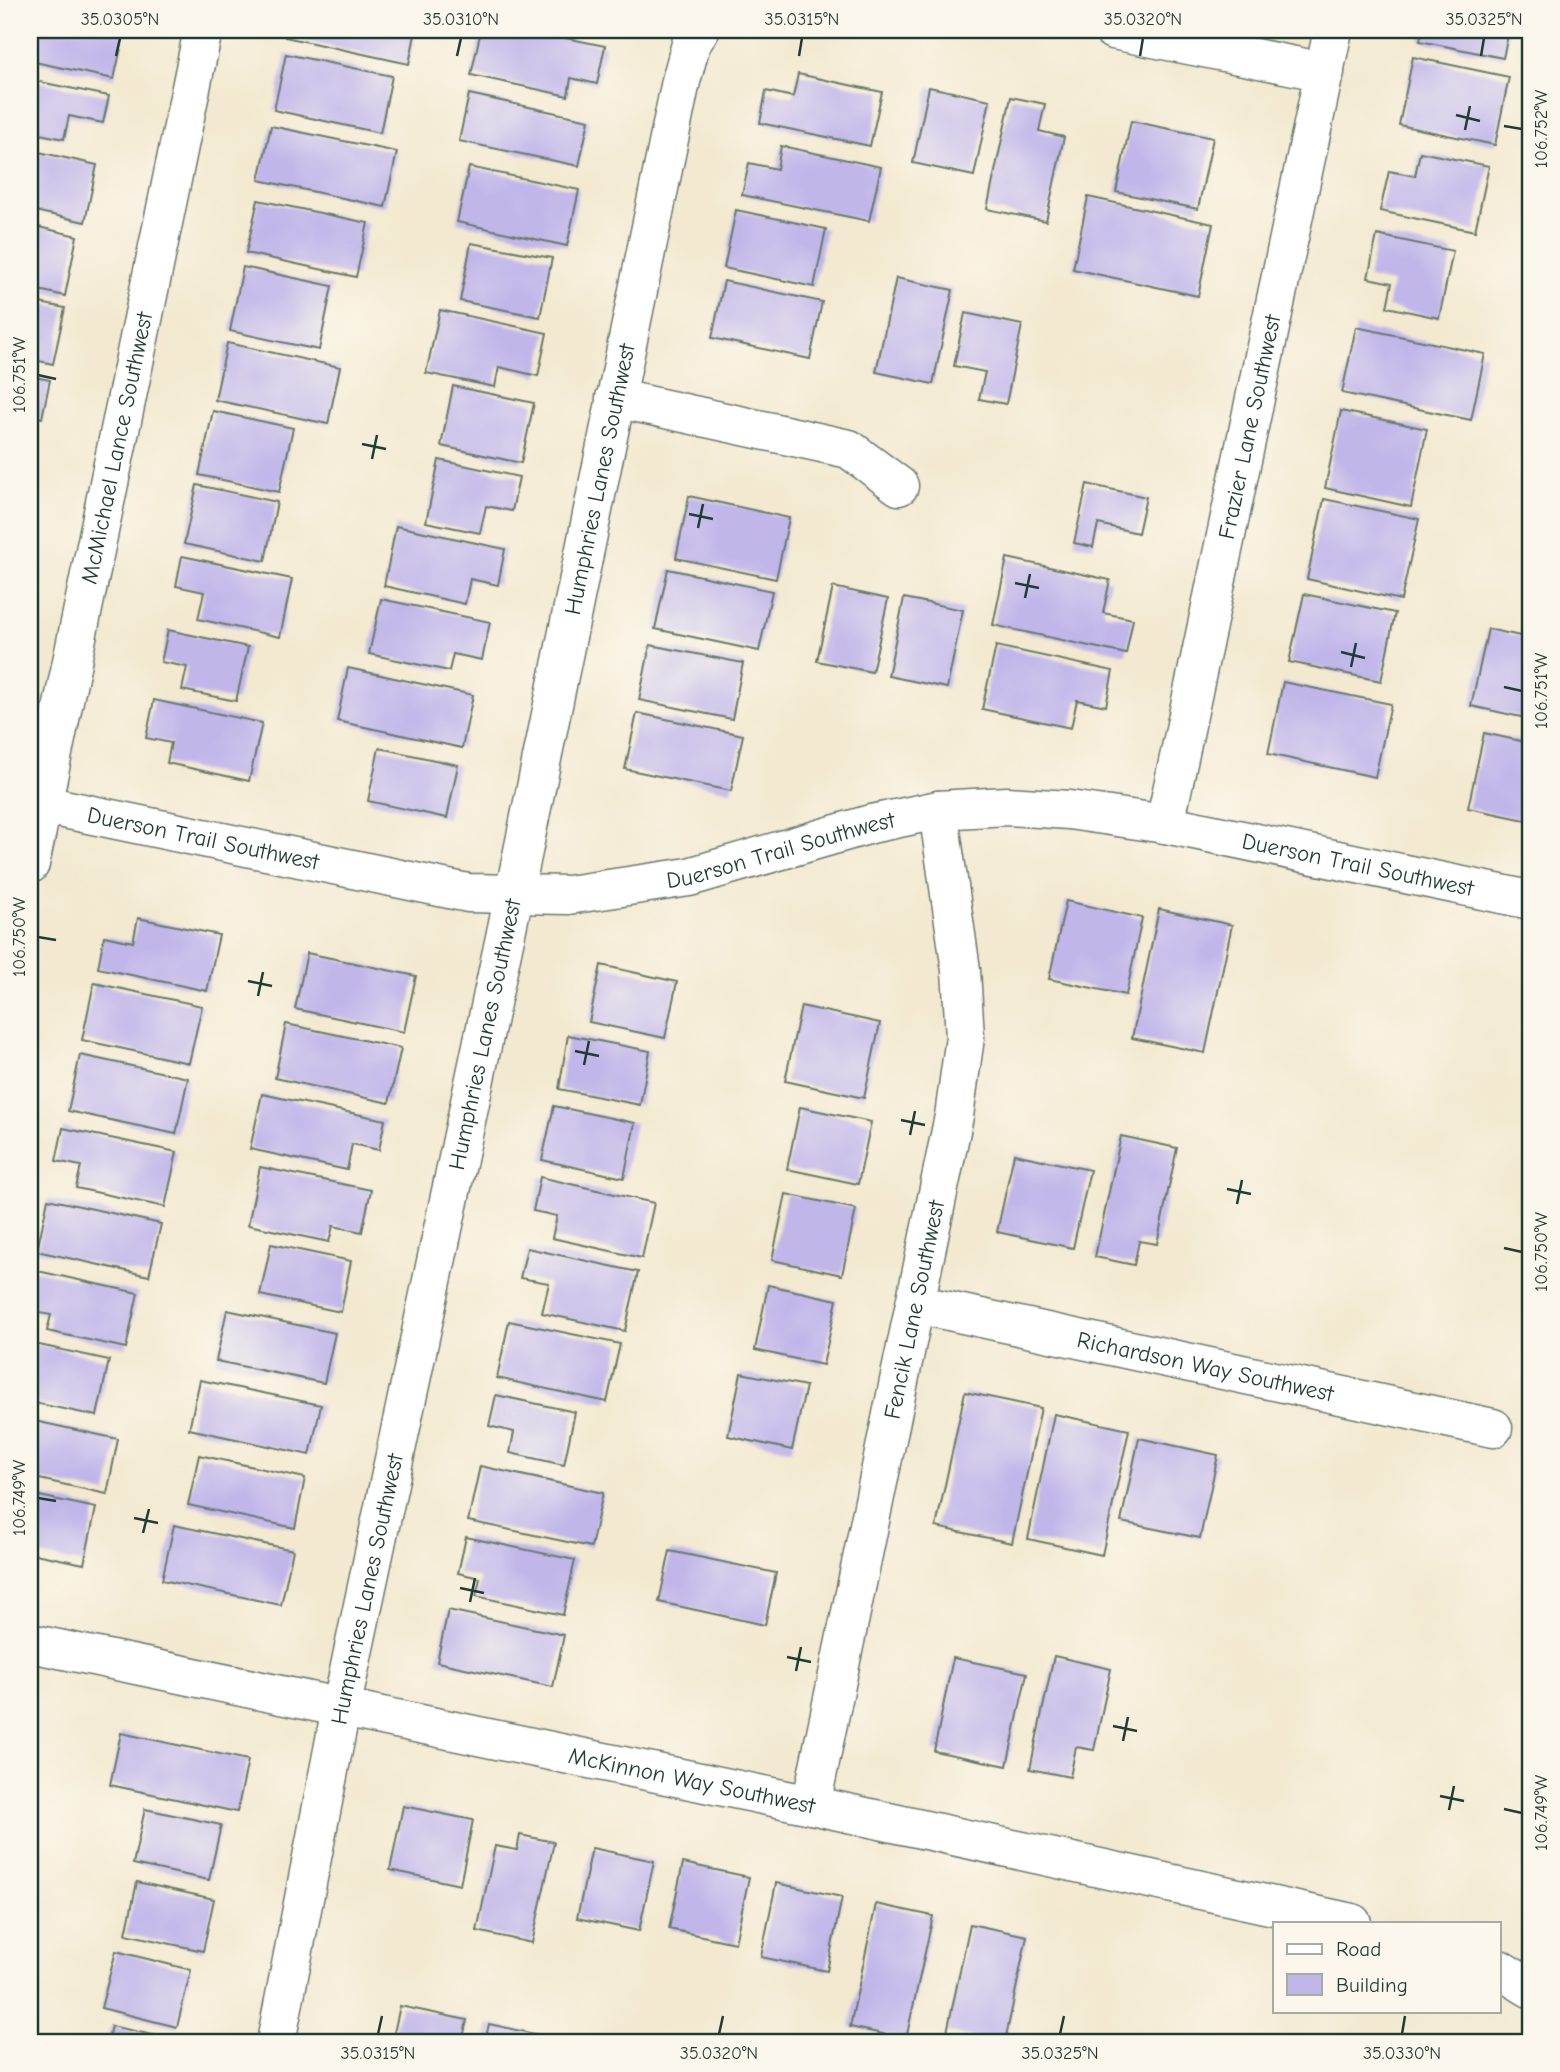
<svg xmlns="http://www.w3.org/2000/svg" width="1560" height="2072" font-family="'Comic Neue',sans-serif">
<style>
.building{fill:#c0b6ea}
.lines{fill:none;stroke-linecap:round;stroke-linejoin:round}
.minor-casing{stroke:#69796b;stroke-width:41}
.minor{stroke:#fff;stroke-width:38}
.ticks{fill:none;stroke:#1f3d34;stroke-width:2.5}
.labels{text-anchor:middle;stroke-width:5;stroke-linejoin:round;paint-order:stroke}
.street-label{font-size:23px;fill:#1f3d34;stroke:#fbf7ec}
.neatline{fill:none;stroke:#1f3d34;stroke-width:2.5}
.ticks-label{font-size:18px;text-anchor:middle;fill:#1f3d34}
</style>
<rect width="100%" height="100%" fill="#fbf7ec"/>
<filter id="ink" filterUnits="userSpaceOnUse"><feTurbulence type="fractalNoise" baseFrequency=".0143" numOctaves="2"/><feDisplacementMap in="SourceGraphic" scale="14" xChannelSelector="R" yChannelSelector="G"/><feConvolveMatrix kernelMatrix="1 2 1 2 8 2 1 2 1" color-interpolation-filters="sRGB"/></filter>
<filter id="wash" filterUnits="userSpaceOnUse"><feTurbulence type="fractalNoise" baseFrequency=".00686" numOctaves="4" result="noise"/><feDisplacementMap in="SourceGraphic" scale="28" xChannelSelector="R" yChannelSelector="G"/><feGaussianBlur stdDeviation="1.57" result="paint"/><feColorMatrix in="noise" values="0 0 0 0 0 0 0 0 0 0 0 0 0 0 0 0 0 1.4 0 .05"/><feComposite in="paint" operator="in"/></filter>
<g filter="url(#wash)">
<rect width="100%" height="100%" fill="#f3e9d0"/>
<g id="blocks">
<!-- building -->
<g class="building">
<path d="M30,30H125L114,79L30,61Z"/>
<path d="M287,30H416L409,64L285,37Z"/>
<path d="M481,30H527L605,46L597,84L571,78L568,96L471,75Z"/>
<path d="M1422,30H1509L1503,58L1420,41Z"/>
<path d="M286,54L392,76L380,133L274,110Z"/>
<path d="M1413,57L1509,77L1495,145L1399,125Z"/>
<path d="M798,74L882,92L870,146L760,123L766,91L793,97Z"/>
<path d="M30,80L109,96L103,123L69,116L64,139L30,132Z"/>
<path d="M929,87L990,100L974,176L913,163Z"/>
<path d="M469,94L589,120L579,166L459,141Z"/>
<path d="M1011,97L1045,104L1039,131L1064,137L1046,221L987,209Z"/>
<path d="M1131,121L1213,138L1198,209L1116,192Z"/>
<path d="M271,126L397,152L385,207L259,180Z"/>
<path d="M781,146L881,167L869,221L742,195L749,163L777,169Z"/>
<path d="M30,150L97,165L85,222L30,210Z"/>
<path d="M1420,152L1489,166L1475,231L1380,211L1389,171L1415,176Z"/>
<path d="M469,167L579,190L567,246L457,222Z"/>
<path d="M1088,197L1213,224L1198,296L1073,269Z"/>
<path d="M258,200L368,223L356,277L246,253Z"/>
<path d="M736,210L826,229L814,287L724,268Z"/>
<path d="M30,225L77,236L65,296L30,288Z"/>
<path d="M1377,235L1453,251L1439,318L1387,307L1392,283L1368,278Z"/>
<path d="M471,243L552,258L540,317L460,301Z"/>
<path d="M243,267L332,286L319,350L230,331Z"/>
<path d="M896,278L953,290L933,384L876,372Z"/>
<path d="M724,281L822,302L810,359L712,338Z"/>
<path d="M30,301L65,308L53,364L30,359Z"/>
<path d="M440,310L547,333L538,376L499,367L495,387L426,373Z"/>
<path d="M965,313L1022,325L1006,404L979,399L985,372L954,366Z"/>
<path d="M1356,327L1485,354L1471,420L1342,393Z"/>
<path d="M227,343L340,367L328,424L215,400Z"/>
<path d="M30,376L50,380L42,418L30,415Z"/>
<path d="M453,386L534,403L521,463L441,446Z"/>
<path d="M213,411L293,428L279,492L199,475Z"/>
<path d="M1341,411L1427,429L1411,507L1325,488Z"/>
<path d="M439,460L519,477L512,511L486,506L480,533L426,522Z"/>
<path d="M1087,484L1146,497L1138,533L1098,524L1093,547L1074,543Z"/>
<path d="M197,485L277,502L265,561L184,544Z"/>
<path d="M689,496L789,518L776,579L676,558Z"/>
<path d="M1324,499L1419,519L1401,600L1307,579Z"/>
<path d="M396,526L505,549L498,585L470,579L465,604L384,586Z"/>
<path d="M182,556L292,579L280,637L198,619L204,592L176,586Z"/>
<path d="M1007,558L1110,580L1103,613L1133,619L1126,654L993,625Z"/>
<path d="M668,569L772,591L759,651L655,629Z"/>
<path d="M833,587L888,599L872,672L817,661Z"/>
<path d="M1304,594L1395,613L1381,681L1289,662Z"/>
<path d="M904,598L963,610L947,688L888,676Z"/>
<path d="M381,599L490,622L482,660L453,654L449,671L369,654Z"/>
<path d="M1488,629L1530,638V719L1471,706Z"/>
<path d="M168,630L248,647L236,701L182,690L187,667L161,662Z"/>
<path d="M650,645L743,663L732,719L639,700Z"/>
<path d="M996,646L1113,671L1106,706L1077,700L1071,728L982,709Z"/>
<path d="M348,668L473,695L462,748L337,721Z"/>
<path d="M1283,682L1391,704L1375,777L1268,754Z"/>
<path d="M154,700L262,723L249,781L167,763L171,743L146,738Z"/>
<path d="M637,713L743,735L731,791L625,769Z"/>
<path d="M1484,733L1530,743V821L1468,808Z"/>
<path d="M379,748L458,765L447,818L368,801Z"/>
<path d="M1066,901L1142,918L1126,995L1049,979Z"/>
<path d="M1159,909L1232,925L1205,1053L1132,1038Z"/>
<path d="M138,918L219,935L207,991L98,968L104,936L133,942Z"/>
<path d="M307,953L416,976L404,1032L295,1009Z"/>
<path d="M601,965L677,982L665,1038L589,1022Z"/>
<path d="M94,983L202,1006L189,1063L82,1040Z"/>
<path d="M801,1006L880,1023L864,1098L785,1081Z"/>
<path d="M286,1024L401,1048L389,1103L275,1078Z"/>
<path d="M568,1035L650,1051L640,1105L559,1089Z"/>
<path d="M80,1055L188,1078L176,1134L68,1111Z"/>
<path d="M262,1094L385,1120L379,1150L352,1144L347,1170L250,1149Z"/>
<path d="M554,1106L635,1123L624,1178L542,1160Z"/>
<path d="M800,1107L871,1122L858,1184L787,1169Z"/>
<path d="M63,1128L177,1152L165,1207L76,1188L81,1166L56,1161Z"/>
<path d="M1121,1136L1177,1148L1157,1244L1139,1241L1134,1265L1095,1257Z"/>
<path d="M1014,1154L1090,1170L1073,1248L997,1232Z"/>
<path d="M260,1167L371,1190L362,1232L333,1226L329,1242L248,1225Z"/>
<path d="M540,1177L654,1203L642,1258L552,1238L557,1216L533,1211Z"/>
<path d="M786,1194L856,1209L842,1275L772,1260Z"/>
<path d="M48,1199L161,1224L149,1276L37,1251Z"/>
<path d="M271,1244L351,1261L341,1312L260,1295Z"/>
<path d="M527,1248L638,1272L625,1331L542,1313L549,1283L520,1278Z"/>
<path d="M33,1270L138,1293L126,1348L47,1331L51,1315L30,1311V1284Z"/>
<path d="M768,1285L837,1300L823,1365L755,1350Z"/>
<path d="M227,1310L335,1333L324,1383L216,1361Z"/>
<path d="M509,1321L620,1344L607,1402L497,1378Z"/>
<path d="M30,1343L109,1360L97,1416L30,1402Z"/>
<path d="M741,1373L806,1386L792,1450L728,1436Z"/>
<path d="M200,1380L321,1405L310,1455L189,1429Z"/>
<path d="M965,1392L1041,1408L1012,1543L936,1527Z"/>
<path d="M496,1395L575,1412L564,1465L510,1453L514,1432L489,1426Z"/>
<path d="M1054,1414L1129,1430L1102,1555L1028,1539Z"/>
<path d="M30,1420L118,1439L107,1494L30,1477Z"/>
<path d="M1139,1438L1218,1455L1200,1538L1121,1522Z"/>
<path d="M199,1455L305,1478L295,1528L188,1505Z"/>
<path d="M480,1466L603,1493L591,1547L468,1521Z"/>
<path d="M30,1494L96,1508L84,1564L30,1553Z"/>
<path d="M174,1525L293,1550L281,1605L162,1580Z"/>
<path d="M466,1537L575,1560L563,1615L476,1596L480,1578L458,1573Z"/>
<path d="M670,1551L776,1573L765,1625L659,1602Z"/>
<path d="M448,1610L564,1635L553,1687L437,1662Z"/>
<path d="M1054,1656L1111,1669L1094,1750L1076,1747L1070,1777L1030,1769Z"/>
<path d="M953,1658L1027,1673L1007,1766L934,1751Z"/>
<path d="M121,1733L248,1760L237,1812L110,1785Z"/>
<path d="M403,1806L473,1820L460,1885L390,1870Z"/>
<path d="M145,1809L221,1825L209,1880L133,1864Z"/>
<path d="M520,1835L554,1842L532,1943L477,1931L495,1846L517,1850Z"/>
<path d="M592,1848L654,1861L639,1931L577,1918Z"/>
<path d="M683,1863L749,1877L735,1943L669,1929Z"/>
<path d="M137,1882L214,1899L203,1951L126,1934Z"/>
<path d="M776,1883L842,1897L827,1971L761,1957Z"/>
<path d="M876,1904L933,1916L906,2039L850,2027Z"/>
<path d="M970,1924L1027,1936L1005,2042H994L947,2032Z"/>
<path d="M116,1951L191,1970L177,2027L101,2008Z"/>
<path d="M400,2006L467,2020L462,2042H392Z"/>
<path d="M489,2024L553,2038L552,2042H485Z"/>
<path d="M111,2026L181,2041V2042H107Z"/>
</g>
</g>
</g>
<g filter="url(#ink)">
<use href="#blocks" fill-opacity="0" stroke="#69796b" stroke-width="2"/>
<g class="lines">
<defs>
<g id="minor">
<path d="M1113,30L1325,72"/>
<path d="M615,398L849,449L899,486"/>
<path id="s1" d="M30,802L468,893L568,895L689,877L871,824L938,810L1007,806L1069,810L1165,824L1530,900"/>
<path id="s2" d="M1165,824L1333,30"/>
<path id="s3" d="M30,864L203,30"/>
<path id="s4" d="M916,1304L1493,1428"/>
<path id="s5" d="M30,1643L811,1805L1352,1923"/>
<path id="s6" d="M811,1805L954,1116L965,1037L961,970L938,810"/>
<path d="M1499,1969L1530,1988"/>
<path id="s7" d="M276,2042L341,1709L514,895L681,81L691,44L700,30"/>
</g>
</defs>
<!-- minor casing -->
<use href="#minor" class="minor-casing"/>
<!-- minor -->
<use href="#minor" class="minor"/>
</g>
</g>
<!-- ticks -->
<path class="ticks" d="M116,56L120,38M457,56L461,38M799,56L802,38M1140,56L1143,38M1481,56L1484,38M1456,115L1480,121M1504,126L1522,129M1465,130L1470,106M38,375L56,379M362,444L386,449M372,459L377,435M689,514L713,519M698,528L703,504M1015,583L1039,588M1025,598L1030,574M1341,652L1365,658M1351,667L1356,643M1504,687L1522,691M38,937L56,940M248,981L272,986M258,996L263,972M575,1051L599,1056M584,1065L589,1041M901,1120L925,1125M910,1135L915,1111M1227,1189L1251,1194M1237,1204L1242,1180M1504,1248L1522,1252M38,1498L56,1501M134,1518L158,1523M143,1533L149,1509M460,1588L484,1593M470,1602L475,1578M787,1657L811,1662M796,1671L801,1647M1113,1726L1137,1731M1123,1741L1128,1717M1440,1796L1464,1801M1504,1809L1522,1813M1449,1810L1454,1786M378,2034L382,2016M719,2034L723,2016M1060,2034L1064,2016M1402,2034L1405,2016"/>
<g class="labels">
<!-- street labels -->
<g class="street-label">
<text dy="8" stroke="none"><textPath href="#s2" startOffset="406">Frazier Lane Southwest</textPath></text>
<text dy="8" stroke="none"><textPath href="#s3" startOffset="425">McMichael Lance Southwest</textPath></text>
<text dy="8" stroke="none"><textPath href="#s7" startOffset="1596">Humphries Lanes Southwest</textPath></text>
<text dy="8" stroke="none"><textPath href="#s1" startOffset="177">Duerson Trail Southwest</textPath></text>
<text dy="8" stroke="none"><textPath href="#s1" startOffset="765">Duerson Trail Southwest</textPath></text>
<text dy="8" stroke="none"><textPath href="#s1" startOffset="1353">Duerson Trail Southwest</textPath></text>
<text dy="8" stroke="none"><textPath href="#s7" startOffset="1029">Humphries Lanes Southwest</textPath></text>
<text dy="8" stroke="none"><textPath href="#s6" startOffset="506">Fencik Lane Southwest</textPath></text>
<text dy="8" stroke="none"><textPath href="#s4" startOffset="296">Richardson Way Southwest</textPath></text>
<text dy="8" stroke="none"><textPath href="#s7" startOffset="462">Humphries Lanes Southwest</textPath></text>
<text dy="8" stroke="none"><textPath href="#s5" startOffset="676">McKinnon Way Southwest</textPath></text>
</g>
</g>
<!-- margin -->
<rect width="1560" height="2072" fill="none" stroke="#fbf7ec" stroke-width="77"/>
<!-- legend -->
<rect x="1273" y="1922" width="228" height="91" fill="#fbf7ec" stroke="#a3ada2" stroke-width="2"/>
<rect x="1287" y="1944" width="35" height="10" fill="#ffffff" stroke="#a3ada2" stroke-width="2"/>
<text x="1336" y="1956" font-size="21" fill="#1f3d34">Road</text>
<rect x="1287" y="1974" width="35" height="21" fill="#c0b6ea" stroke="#a3ada2" stroke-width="2"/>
<text x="1336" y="1992" font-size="21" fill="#1f3d34">Building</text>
<rect x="38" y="38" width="1484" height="1996" class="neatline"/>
<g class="ticks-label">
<text x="120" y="25">35.0305°N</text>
<text x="461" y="25">35.0310°N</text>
<text x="802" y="25">35.0315°N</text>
<text x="1143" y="25">35.0320°N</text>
<text x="1484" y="25">35.0325°N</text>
<text transform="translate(1541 129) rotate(-90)" y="6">106.752°W</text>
<text transform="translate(19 375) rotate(-90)" y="6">106.751°W</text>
<text transform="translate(1541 691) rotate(-90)" y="6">106.751°W</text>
<text transform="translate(19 937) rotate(-90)" y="6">106.750°W</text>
<text transform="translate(1541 1252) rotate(-90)" y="6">106.750°W</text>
<text transform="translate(19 1498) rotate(-90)" y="6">106.749°W</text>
<text transform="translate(1541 1813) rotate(-90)" y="6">106.749°W</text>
<text x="378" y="2059">35.0315°N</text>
<text x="719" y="2059">35.0320°N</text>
<text x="1060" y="2059">35.0325°N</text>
<text x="1402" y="2059">35.0330°N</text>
</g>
</svg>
